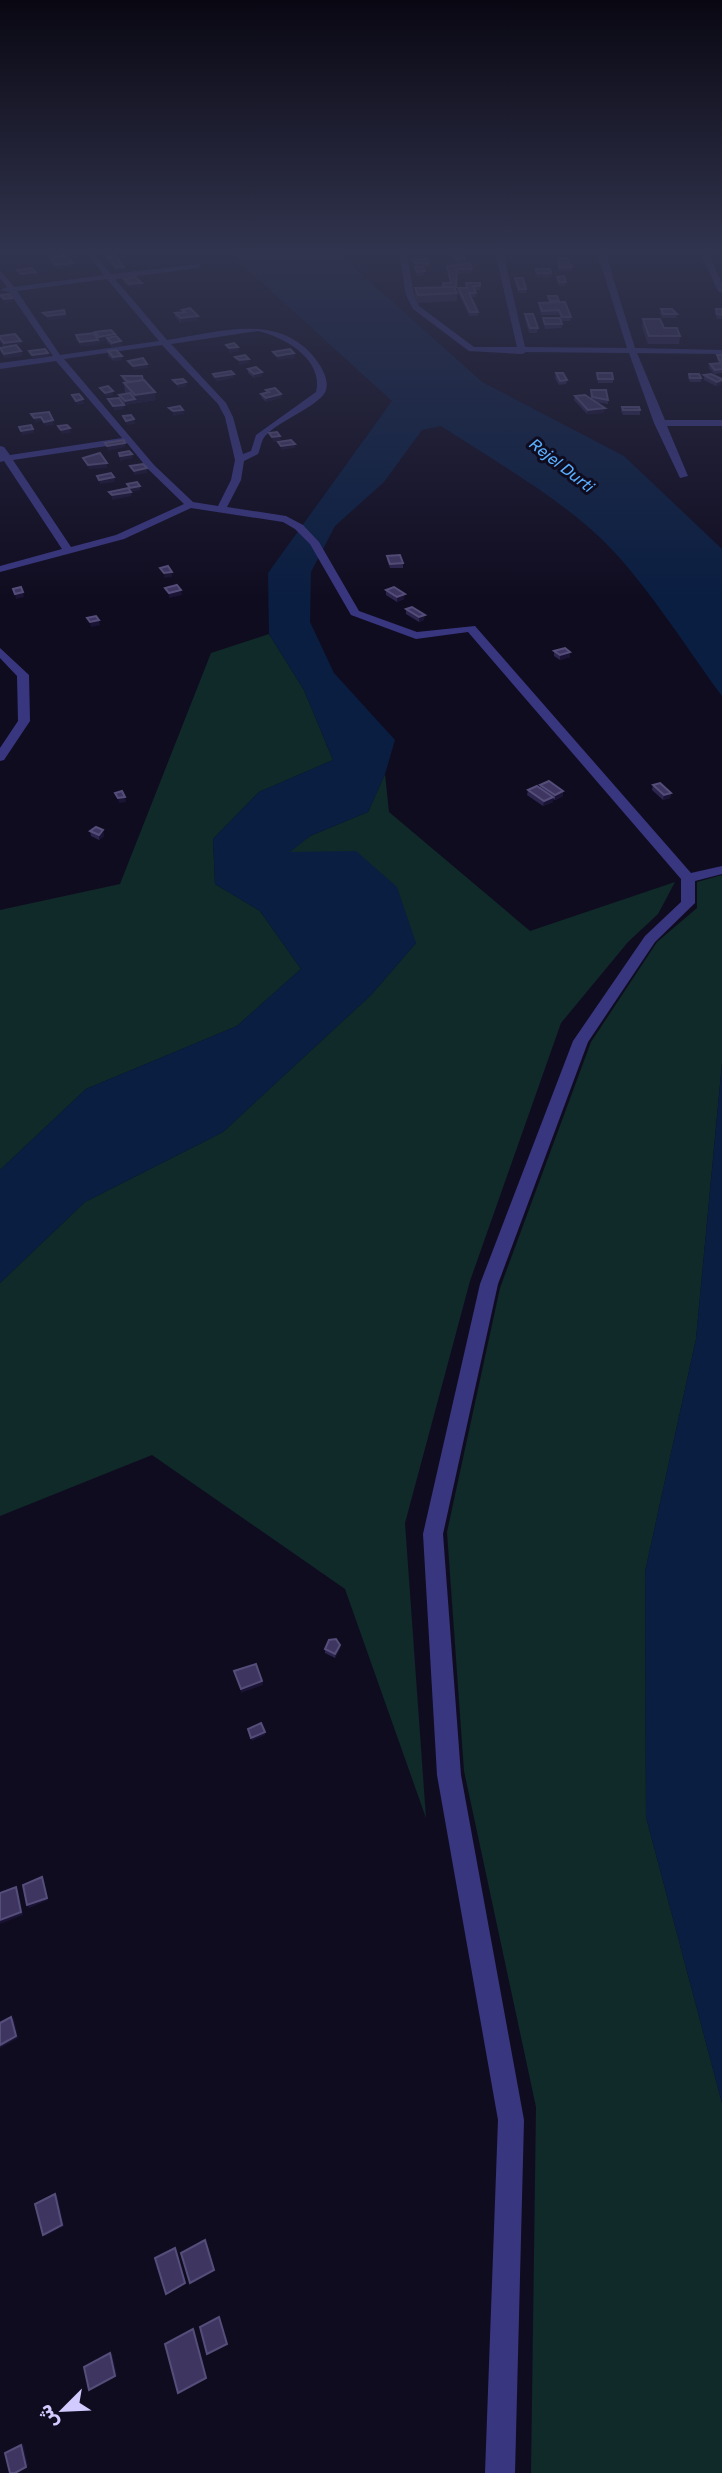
<svg xmlns="http://www.w3.org/2000/svg" width="722" height="2473" font-family="Rubik,'Noto Naskh Arabic',sans-serif">
<style>
.green{fill:#0f2a29}
.water{fill:#0a1e41}
.lines{fill:none;stroke-linecap:round;stroke-linejoin:round}
.minor{fill:#393680;fill-rule:evenodd}
.wall{fill:#2c254e}
.shaded-wall{fill:#1a1334}
.building{fill:#3e3661;stroke:#554e7a;stroke-width:2}
.labels{text-anchor:middle;stroke-width:6;stroke-linejoin:round;paint-order:stroke}
.far-water-label{font-size:16px;font-style:italic;fill:#59b0ff;stroke:#100c20}
</style>
<rect width="100%" height="100%" fill="#100c20"/>
<!-- green -->
<g class="green">
<path d="M269,634L304,690L333,760L259,792L213,839L215,884L260,911L301,969L237,1026L86,1089L0,1170V910L120,884L211,653Z"/>
<path d="M385,774L389,812L530,931L675,882L658,914L628,942L561,1023L470,1281L405,1523L426,1818L345,1589L152,1455L0,1516V1283L85,1202L223,1132L371,995L416,943L289,852L310,836L368,812Z"/>
<path d="M722,875V1063L696,1339L645,1572L646,1817L722,2103V2473H531L536,2107L464,1771L447,1532L500,1288L591,1042L657,942L697,908V882Z"/>
</g>
<!-- water -->
<g class="water">
<path d="M228,252H337L482,382L624,456L722,549V696C684,645 641,574 594,532C548,491 493,460 441,426L422,430L384,482L335,526L311,572L310,622L334,673L395,740L385,774L368,812L310,836L290,852L356,851L397,887L416,943L371,995L223,1132L85,1202L0,1283V1170L86,1089L237,1026L301,969L260,911L215,884L213,839L259,792L333,760L304,690L269,634L268,573L392,401Z"/>
<path d="M722,1064V1063V2103L646,1817L645,1572L696,1339Z"/>
</g>
<g class="lines">
<!-- minor -->
<g class="minor">
<path d="M85,252H92L111,274L201,264L198,268L115,279L167,340C220,332 283,310 319,364C325,373 330,385 324,394C312,410 273,423 263,439C261,443 260,450 258,454L244,461L241,480L227,507L286,516L303,525L319,542L359,611L417,632L475,626L691,873L722,866V874L695,881V903L655,942L588,1042L498,1284L443,1534L461,1775L524,2120L515,2473H485L498,2120L437,1775L423,1534L480,1284L573,1041L645,936L681,902V879L468,632L416,639L351,615L310,544L295,529L283,522L191,508L124,539L0,572V566L62,549L4,461L0,462V446L4,447L10,455L122,438L56,361L0,369V363L53,356L9,292L0,290L7,287L0,278V270L14,287L104,275ZM107,279L159,341L60,355L17,291ZM258,331C285,337 324,360 316,392L256,435L251,451L243,454L233,417L226,403L171,344ZM162,345L218,404L225,417L235,460L231,480L218,506L193,502L154,465L64,359ZM127,443L148,469L184,504L116,535L71,547L13,460Z"/>
<path d="M399,252H455L407,255L414,295L419,306L474,347H517L495,252H503L525,347L627,348L597,252H605L635,348L722,350V354L637,353L665,420H722V426H667L688,476L680,478L654,423L629,353L526,352L522,354L469,351L413,309L406,295Z"/>
<path d="M700,252H708L722,283V293L718,291Z"/>
<path d="M0,648L29,675L30,721L4,760L0,761V748L18,721L17,676L0,658Z"/>
</g>
</g>
<!-- wall -->
<g class="wall">
<path d="M56,252H73L75,257L69,258L73,263L74,267L57,269L50,261L49,257H60Z"/>
<path d="M454,254L465,259V262L455,263Z"/>
<path d="M106,256L124,271L117,272L107,260Z"/>
<path d="M558,258L572,267V271H559Z"/>
<path d="M413,259L429,263V267H423L424,275L417,276L413,263Z"/>
<path d="M447,266L472,269V273H457L456,291L457,293V301L417,303L414,296L415,288L442,287L450,283Z"/>
<path d="M536,269L551,273V277H537L535,273Z"/>
<path d="M557,277L566,282L565,286H559L557,281Z"/>
<path d="M515,278L526,289V293H518L515,282Z"/>
<path d="M124,279L142,283V287L131,288L124,283Z"/>
<path d="M466,283L480,286V290H475L476,297H471L478,312V316H469L458,292V288H466Z"/>
<path d="M548,296L559,301V302L571,317L570,321H561L562,328L545,329L543,322V318L561,319L559,315H541L539,307V303H549Z"/>
<path d="M661,309L677,314L676,318H662L660,313Z"/>
<path d="M716,309H722V319H717L715,313Z"/>
<path d="M182,310L198,320L181,323L175,317V313L183,312Z"/>
<path d="M525,314L538,328L537,333H529L525,319Z"/>
<path d="M643,319L680,336L679,344H648L642,327Z"/>
<path d="M95,332L115,336L122,345L113,347L107,342V340L99,342L98,340L99,344L81,346L76,339V335H95Z"/>
<path d="M0,336L21,341V345H17L21,351L22,356L5,358L1,352L0,348L4,347L0,341Z"/>
<path d="M108,351L122,356V360L114,361L108,356Z"/>
<path d="M717,355H722V373L714,374L709,368L710,364L719,363L717,359Z"/>
<path d="M248,369L262,372V376L254,378L248,373Z"/>
<path d="M556,373L567,380L566,384L559,385L555,378Z"/>
<path d="M597,373L613,379V383H598Z"/>
<path d="M689,374L701,378V382H690L688,378Z"/>
<path d="M704,375L722,379V384L716,386L704,380Z"/>
<path d="M122,376L143,380L156,400L125,405L120,399L119,395L127,394L125,392L124,383H125L123,380Z"/>
<path d="M266,390L281,394V398L266,402L262,398L261,394L266,393Z"/>
<path d="M591,390L608,400V404L595,402L604,413L587,414L574,400L575,396L591,399Z"/>
<path d="M622,407L640,410V415H623L621,411Z"/>
<path d="M387,556L403,563V568H390L387,560Z"/>
<path d="M386,590L404,599L397,602L386,595Z"/>
<path d="M406,609L424,620L419,622L406,614Z"/>
<path d="M554,651L570,652V657L560,660L554,656Z"/>
<path d="M540,785L563,796L555,800L553,799V802L543,806L527,795L528,790L540,788Z"/>
<path d="M653,785L671,793L670,798L663,800L652,790Z"/>
<path d="M90,831L104,836L99,840L91,836Z"/>
<path d="M340,1645V1648L335,1658L325,1653V1649Z"/>
</g>
<!-- shaded-wall -->
<g class="shaded-wall">
<path d="M129,252H144V253L129,255Z"/>
<path d="M74,253L75,257L61,259V255Z"/>
<path d="M73,263L74,267L57,269L56,265Z"/>
<path d="M124,267V271L117,272V268Z"/>
<path d="M36,272L37,276L21,278V274Z"/>
<path d="M142,283V287L131,288L130,284Z"/>
<path d="M12,298L13,302L4,304V299Z"/>
<path d="M65,314L66,318L47,321V316Z"/>
<path d="M198,316V320L181,323V318Z"/>
<path d="M115,334V339L107,338V340L99,342V337Z"/>
<path d="M98,340L99,344L81,346L80,342Z"/>
<path d="M21,341V345L5,347L4,343Z"/>
<path d="M121,341L122,345L113,347L112,343Z"/>
<path d="M238,347L239,351L229,353V348Z"/>
<path d="M21,351L22,356L5,358L4,354Z"/>
<path d="M48,353V357L32,359V355Z"/>
<path d="M294,353L295,358L277,360V356Z"/>
<path d="M122,356V360L114,361L113,357Z"/>
<path d="M249,359V363L239,365V360Z"/>
<path d="M147,364L148,368L133,370V366Z"/>
<path d="M262,372V376L254,378V374Z"/>
<path d="M234,374V378L216,382L215,377Z"/>
<path d="M722,380V384L716,386L717,382Z"/>
<path d="M186,382V387L177,388V384Z"/>
<path d="M113,391V396L105,397V393Z"/>
<path d="M155,392L156,400L125,405V401L135,399V395Z"/>
<path d="M281,394V398L266,402V398Z"/>
<path d="M83,399L84,404L77,405L76,401Z"/>
<path d="M124,405V409L114,411L113,406Z"/>
<path d="M605,408L604,413L587,414L588,410Z"/>
<path d="M183,410L184,414L173,416V411Z"/>
<path d="M41,417V421L35,423L34,418Z"/>
<path d="M134,419L135,424L127,425L126,421Z"/>
<path d="M53,420L54,425L45,426L44,422Z"/>
<path d="M70,428L71,433L62,434L61,430Z"/>
<path d="M33,429L34,433L22,435L21,431Z"/>
<path d="M280,436L281,440L273,442L272,437Z"/>
<path d="M125,443V447L108,451L107,446Z"/>
<path d="M295,444V448L281,450V446Z"/>
<path d="M132,454L133,458L120,461V456Z"/>
<path d="M107,463V468L89,469L88,465Z"/>
<path d="M147,468V473L134,475V471Z"/>
<path d="M114,477L115,482L100,484L99,480Z"/>
<path d="M140,486V490L131,492L132,496L112,500V495L131,492L130,488Z"/>
<path d="M172,572V577L164,578V573Z"/>
<path d="M181,590L182,595L169,598V593Z"/>
<path d="M23,592L24,597L16,599L15,594Z"/>
<path d="M405,594L404,599L397,602V597Z"/>
<path d="M425,615L424,620L419,622V617Z"/>
<path d="M99,620L100,625L91,627L90,622Z"/>
<path d="M570,652V657L560,660V655Z"/>
<path d="M563,791V796L555,800V795Z"/>
<path d="M671,793L670,798L663,800L664,795Z"/>
<path d="M125,797L126,802L119,803L118,798Z"/>
<path d="M553,797V802L543,806L544,801Z"/>
<path d="M103,830L104,836L99,840V835Z"/>
<path d="M340,1645V1648L335,1658V1654Z"/>
<path d="M262,1681L263,1685L241,1693V1689Z"/>
<path d="M265,1732V1735L252,1741L251,1738Z"/>
<path d="M42,1877L44,1880L48,1900L29,1908L27,1905Z"/>
<path d="M16,1887L18,1890L23,1915L0,1924V1920Z"/>
<path d="M11,2017L14,2019L18,2038L0,2048V2045Z"/>
<path d="M55,2194L57,2195L64,2226L45,2236L43,2235Z"/>
<path d="M205,2240L215,2270L191,2283H190Z"/>
<path d="M175,2248H176L186,2284L167,2294H166Z"/>
<path d="M193,2329H194L207,2378L178,2393Z"/>
<path d="M110,2353H112L117,2376L89,2390Z"/>
<path d="M23,2444L28,2466L15,2473L21,2445Z"/>
</g>
<!-- building -->
<g class="building">
<path d="M59,252H73L74,253L61,255Z"/>
<path d="M463,253L465,259H456L454,254Z"/>
<path d="M114,255L124,267L117,268L106,256Z"/>
<path d="M67,256L73,263L56,265L49,257Z"/>
<path d="M558,258H567L572,267L559,268Z"/>
<path d="M413,259H428L429,263H415Z"/>
<path d="M470,263L472,269H457L456,287H443V283H451L447,266Z"/>
<path d="M415,267H423L425,271L417,272Z"/>
<path d="M32,268L36,272L21,274L17,270Z"/>
<path d="M536,269H550L551,273H537Z"/>
<path d="M564,276L566,282H559L557,277Z"/>
<path d="M135,277L142,283L130,284L124,279Z"/>
<path d="M515,278H523L526,289H519Z"/>
<path d="M466,283H480V286H473L476,293H469L478,312H470L458,288H467Z"/>
<path d="M454,287L457,293L418,295L415,288Z"/>
<path d="M9,294L12,298L4,299L0,295Z"/>
<path d="M548,296H557L559,301H550Z"/>
<path d="M565,302L571,317H562L559,310L542,311L539,303Z"/>
<path d="M190,308L198,316L181,318L175,313L185,312L182,310Z"/>
<path d="M661,309H672L677,314H663Z"/>
<path d="M716,309H722V315L717,314Z"/>
<path d="M64,310L65,314L47,316L43,313Z"/>
<path d="M525,314H533L538,328H530Z"/>
<path d="M543,318H560L562,324H545Z"/>
<path d="M643,319H660L664,328H677L680,336H649Z"/>
<path d="M111,330L115,334L99,337L95,332Z"/>
<path d="M94,333L98,340L80,342L76,335Z"/>
<path d="M15,334L21,341L4,343L0,338V336Z"/>
<path d="M116,336L121,341L112,343L107,338Z"/>
<path d="M234,343L238,347L229,348L226,345Z"/>
<path d="M16,345L21,351L4,354L0,348Z"/>
<path d="M45,349L48,353L32,355L29,351Z"/>
<path d="M290,349L294,353L277,356L273,352Z"/>
<path d="M116,350L122,356L113,357L108,351Z"/>
<path d="M245,355L249,359L239,360L235,357Z"/>
<path d="M717,355H722V361H720Z"/>
<path d="M143,358L147,364L133,366L128,361Z"/>
<path d="M722,363V369L715,370L710,364Z"/>
<path d="M256,367L262,372L254,374L248,369Z"/>
<path d="M231,371L234,374L215,377L213,374Z"/>
<path d="M556,373H563L567,380L560,381Z"/>
<path d="M597,373H612L613,379H598Z"/>
<path d="M689,374H699L701,378H690Z"/>
<path d="M711,374L722,379V380L717,382L704,375Z"/>
<path d="M122,376H142L143,380L134,382L127,381Z"/>
<path d="M183,379L186,382L177,384L173,380Z"/>
<path d="M144,380L155,392L135,395L124,383Z"/>
<path d="M108,386L113,391L105,393L100,388Z"/>
<path d="M275,388L281,394L266,398L261,394L269,392L266,390Z"/>
<path d="M591,390H606L608,400L592,397Z"/>
<path d="M130,393L135,399L125,401L119,395Z"/>
<path d="M79,394L83,399L76,401L72,395Z"/>
<path d="M585,395L605,408L588,410L575,396Z"/>
<path d="M119,398L124,405L113,406L108,399Z"/>
<path d="M180,406L183,410L173,411L169,408Z"/>
<path d="M622,407H639L640,410H623Z"/>
<path d="M49,412L53,420L44,422L41,417L34,418L31,414Z"/>
<path d="M131,415L134,419L126,421L123,416Z"/>
<path d="M31,425L33,429L21,431L19,427Z"/>
<path d="M67,425L70,428L61,430L58,426Z"/>
<path d="M277,432L280,436L272,437L269,433Z"/>
<path d="M124,440L125,443L107,446L105,443Z"/>
<path d="M291,440L295,444L281,446L278,442Z"/>
<path d="M129,451L132,454L120,456L119,453Z"/>
<path d="M100,453L107,463L88,465L83,458Z"/>
<path d="M143,464L147,468L134,471L130,466Z"/>
<path d="M111,473L114,477L99,480L97,476Z"/>
<path d="M137,482L140,486L130,488L127,484Z"/>
<path d="M128,488L131,492L112,495L109,492Z"/>
<path d="M400,555L403,563L390,564L387,556Z"/>
<path d="M168,566L172,572L164,573L160,568Z"/>
<path d="M177,585L181,590L169,593L165,588Z"/>
<path d="M21,587L23,592L15,594L13,589Z"/>
<path d="M394,587L405,594L397,597L386,590Z"/>
<path d="M412,607L425,615L419,617L406,609Z"/>
<path d="M96,616L99,620L90,622L87,618Z"/>
<path d="M565,648L570,652L560,655L554,651Z"/>
<path d="M549,781L563,791L555,795L540,785Z"/>
<path d="M660,783L671,793L664,795L653,785Z"/>
<path d="M537,786L553,797L544,801L528,790Z"/>
<path d="M122,791L125,797L118,798L115,793Z"/>
<path d="M96,827L103,830L99,835L90,831Z"/>
<path d="M336,1639L340,1645L335,1654L325,1649L329,1640Z"/>
<path d="M256,1664L262,1681L241,1689L234,1671Z"/>
<path d="M261,1723L265,1732L251,1738L248,1729Z"/>
<path d="M42,1877L47,1898L27,1905L23,1885Z"/>
<path d="M16,1887L21,1912L0,1920V1893Z"/>
<path d="M11,2017L16,2036L0,2045V2023Z"/>
<path d="M55,2194L62,2225L43,2235L35,2204Z"/>
<path d="M205,2240L214,2270L190,2283L181,2253Z"/>
<path d="M175,2248L185,2283L166,2294L155,2258Z"/>
<path d="M219,2317L227,2344L207,2354L200,2327Z"/>
<path d="M193,2329L206,2378L178,2393L165,2344Z"/>
<path d="M110,2353L115,2376L89,2390L84,2367Z"/>
<path d="M21,2445L26,2467L15,2473H10L5,2453Z"/>
</g>
<!-- sky -->
<linearGradient id="sky" x2="0" y2="1"><stop stop-color="#090712"/><stop offset="0.42" stop-color="#31344e"/><stop offset="1" stop-color="#31344e" stop-opacity="0"/></linearGradient>
<rect width="722" height="598" fill="url(#sky)"/>
<g class="labels">
<!-- far-water labels -->
<g class="far-water-label">
<text transform="translate(562 465) rotate(38)" y="6">Rejel Durti</text>
</g>
</g>
<!-- north arrow -->
<g transform="translate(63 2410) rotate(246)" stroke="#100c20" stroke-width="5" paint-order="stroke">
<path d="M0-5L12 26L0 18L-12 26Z" fill="#d1cbff"/>
<text y="-10" font-size="19" font-weight="bold" text-anchor="middle" fill="#d1cbff">ش</text>
</g>
</svg>
